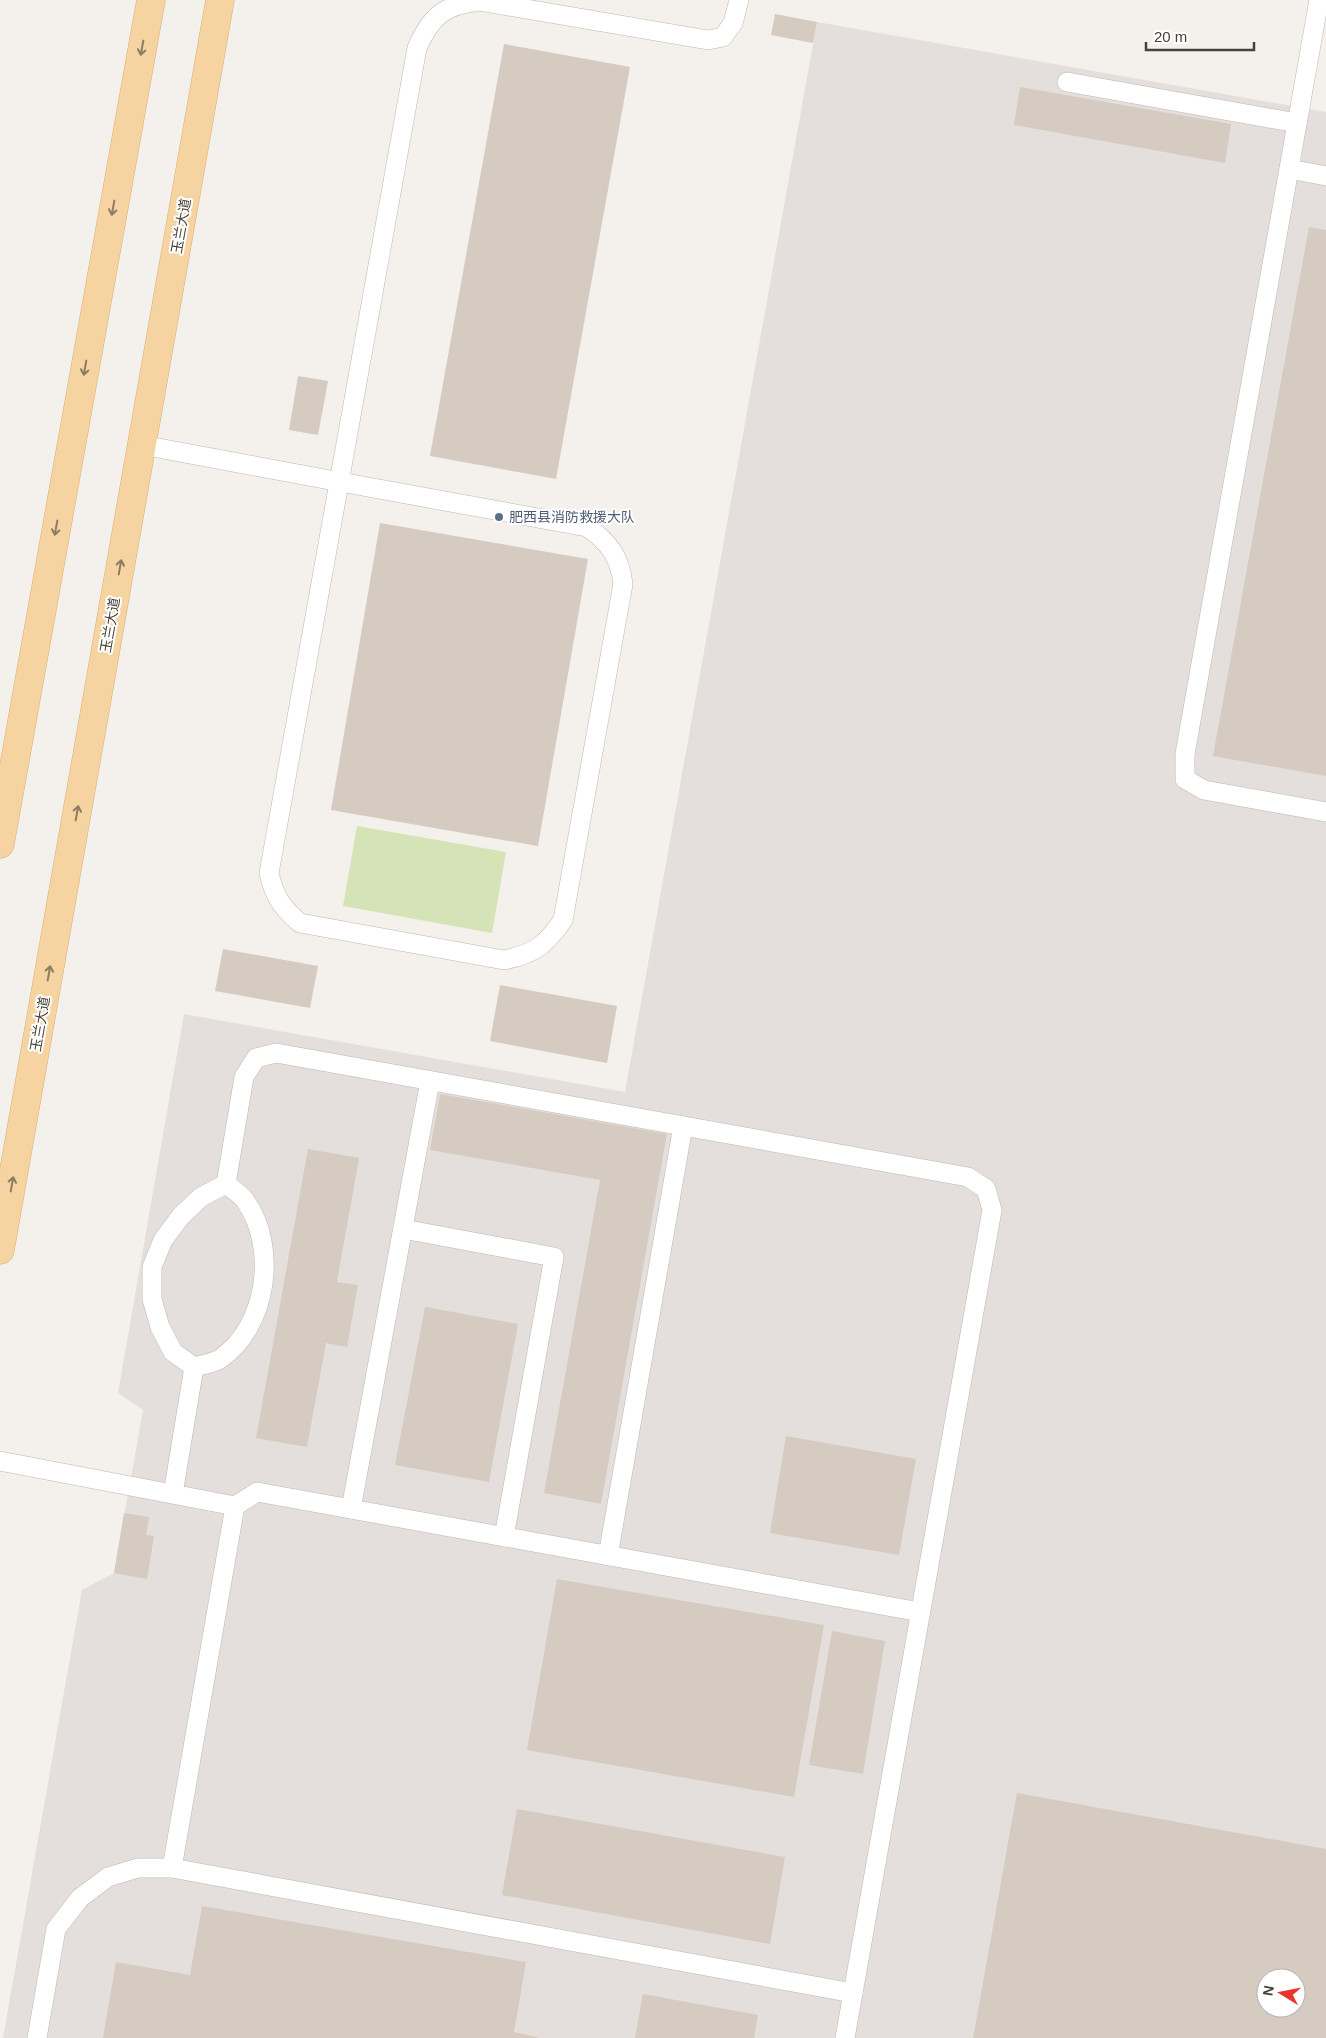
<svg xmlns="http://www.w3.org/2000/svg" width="1326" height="2038" font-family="Arial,'Noto Sans SC',sans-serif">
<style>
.industrial{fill:#e4dfdc;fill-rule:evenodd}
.green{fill:#d5e4b7}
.building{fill:#d5cbc1;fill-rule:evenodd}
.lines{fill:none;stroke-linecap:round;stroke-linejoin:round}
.service-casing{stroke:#bfb7ae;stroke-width:20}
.primary-casing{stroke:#daaf72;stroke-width:29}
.service{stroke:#fff;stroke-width:19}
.primary{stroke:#f6d4a2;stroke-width:28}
.oneway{stroke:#8d7b63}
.service-dot{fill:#5c6f8a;stroke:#fff;stroke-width:2}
.labels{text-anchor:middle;stroke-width:4;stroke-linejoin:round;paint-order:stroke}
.street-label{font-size:14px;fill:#474039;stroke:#fff}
.service-label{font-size:14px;fill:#4e5e75;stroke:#fff;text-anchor:start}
</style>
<rect width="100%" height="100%" fill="#f4f0eb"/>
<!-- industrial -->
<path class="industrial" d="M817,22L1326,112V2038H3L82,1590L114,1573L143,1410L118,1393L184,1014L625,1092ZM1266,1978H1296V2008H1266Z"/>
<!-- green -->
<path class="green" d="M357,826L506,852L492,933L343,906Z"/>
<!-- building -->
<g class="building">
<path d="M775,14L817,22L813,43L771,35Z"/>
<path d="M504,44L630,67L556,479L430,456Z"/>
<path d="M1020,87L1231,124L1225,163L1014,125Z"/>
<path d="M1309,227L1326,230V776L1213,756Z"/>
<path d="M298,376L328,381L318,435L289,430Z"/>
<path d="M380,523L588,559L538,846L331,810Z"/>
<path d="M223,949L318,966L310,1008L215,991Z"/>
<path d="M500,985L617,1006L607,1063L490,1041Z"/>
<path d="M440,1094L667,1134L601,1504L544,1493L600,1180L430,1150Z"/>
<path d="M308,1149L359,1158L337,1282L358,1285L347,1347L326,1343L307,1447L256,1438Z"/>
<path d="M425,1307L518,1324L489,1482L395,1465Z"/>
<path d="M786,1436L916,1459L899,1555L770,1533Z"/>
<path d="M124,1513L149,1517L146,1535L154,1536L147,1579L114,1573Z"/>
<path d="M557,1579L824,1625L794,1797L527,1750Z"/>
<path d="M832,1631L885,1641L863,1774L809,1765Z"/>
<path d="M1017,1793L1326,1849V2038H973ZM1266,1978H1296V2008H1266Z"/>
<path d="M517,1809L785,1857L770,1944L502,1895Z"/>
<path d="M202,1906L526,1962L514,2032L540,2038H103L116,1962L190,1975Z"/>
<path d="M643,1994L758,2015L754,2038H635Z"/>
</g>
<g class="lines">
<defs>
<g id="service">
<path d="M1319,0L1185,754V779L1204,790L1326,812"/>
<path d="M1067,82L1297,123"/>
<path d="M1289,169L1326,176"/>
<path d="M142,445C290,473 439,500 587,527C609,542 620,557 623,584L563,920C546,945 534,954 504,960L300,923C282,908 274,896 269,873L417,48C431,16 444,5 479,1L708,40L723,37L733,23L739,0"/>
<path d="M226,1184L244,1077L256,1058L276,1053L968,1177L986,1189L992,1210L845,2038"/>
<path d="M226,1184C232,1189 242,1195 246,1202C278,1248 267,1327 220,1359C213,1363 202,1365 194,1367L173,1352L160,1327L152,1299V1267L163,1240L181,1216L201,1197Z"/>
<path d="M403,1229L554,1257L504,1537"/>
<path d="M0,1461L235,1506L172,1868"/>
<path d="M173,1494L194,1367"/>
<path d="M235,1506L257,1492L920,1612"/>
<path d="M351,1509L430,1081"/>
<path d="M608,1556L683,1126"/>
<path d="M37,2038L56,1929L80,1898L108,1877L138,1868H172L853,1993"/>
</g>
<g id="primary">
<path d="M0,844L151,0"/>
<path d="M0,1250L220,0"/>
</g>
</defs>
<!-- service casing -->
<use href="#service" class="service-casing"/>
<!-- primary casing -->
<use href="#primary" class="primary-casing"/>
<!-- service -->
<use href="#service" class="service"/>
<!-- primary -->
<use href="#primary" class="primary"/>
</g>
<!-- one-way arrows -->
<defs><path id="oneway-shaft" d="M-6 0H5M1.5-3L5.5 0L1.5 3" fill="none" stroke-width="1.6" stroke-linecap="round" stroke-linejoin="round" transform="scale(1.25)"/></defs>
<g class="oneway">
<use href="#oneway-shaft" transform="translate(142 48) rotate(100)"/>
<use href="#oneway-shaft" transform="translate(113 208) rotate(100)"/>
<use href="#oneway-shaft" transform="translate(85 368) rotate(100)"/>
<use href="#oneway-shaft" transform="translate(56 528) rotate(100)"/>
<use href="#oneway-shaft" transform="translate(120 567) rotate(-80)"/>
<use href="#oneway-shaft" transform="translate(77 813) rotate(-80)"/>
<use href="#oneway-shaft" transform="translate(49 973) rotate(-80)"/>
<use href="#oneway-shaft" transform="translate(12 1184) rotate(-80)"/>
</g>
<!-- markers -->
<circle class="service-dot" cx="499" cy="517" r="5"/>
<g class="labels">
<!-- street labels -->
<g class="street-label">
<text transform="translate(181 226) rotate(-80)" y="5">玉兰大道</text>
<text transform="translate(110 625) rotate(-80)" y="5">玉兰大道</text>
<text transform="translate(40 1024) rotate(-80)" y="5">玉兰大道</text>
</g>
<!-- service labels -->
<g class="service-label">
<text x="509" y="522">肥西县消防救援大队</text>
</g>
</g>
<!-- north arrow -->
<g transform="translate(1281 1993) rotate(280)"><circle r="24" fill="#ffffff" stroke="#b5b3b0"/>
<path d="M0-4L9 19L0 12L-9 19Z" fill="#e8352e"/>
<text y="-8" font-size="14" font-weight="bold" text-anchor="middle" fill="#474039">N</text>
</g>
<!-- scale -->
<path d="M1146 42v8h108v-8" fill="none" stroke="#474039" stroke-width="2.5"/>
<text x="1154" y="42" font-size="15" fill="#474039" stroke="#ffffff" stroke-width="4" paint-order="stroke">20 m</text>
</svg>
